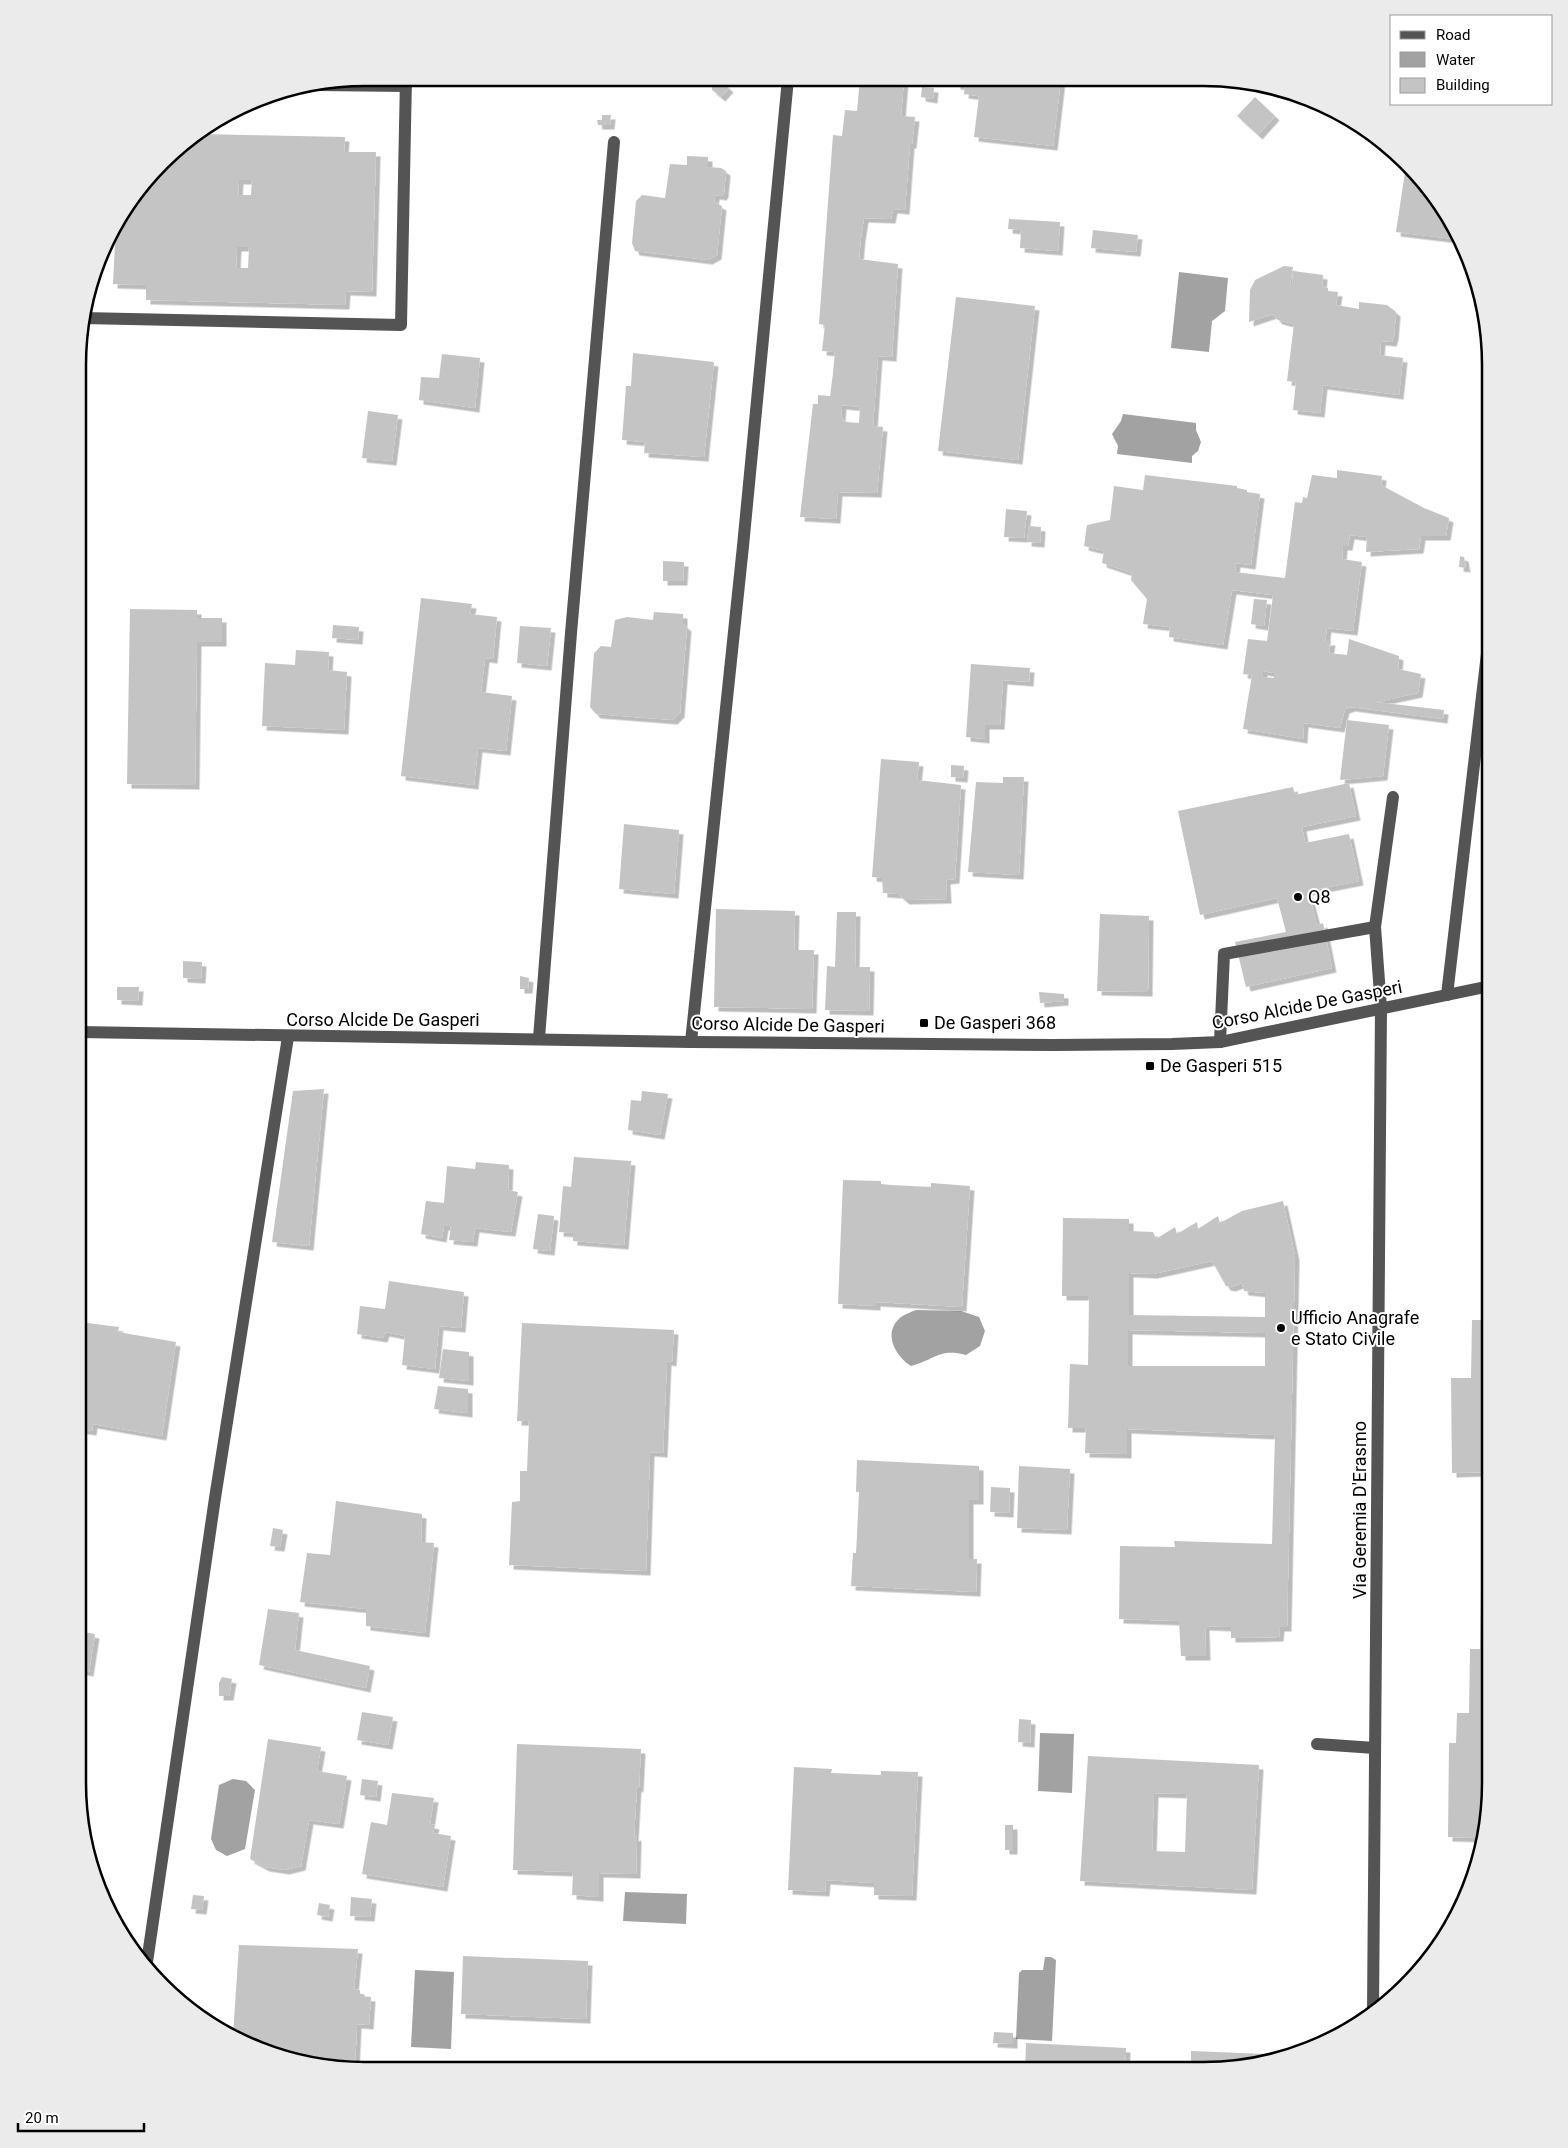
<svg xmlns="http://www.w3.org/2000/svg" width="1568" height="2148" font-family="Roboto,sans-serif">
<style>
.water{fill:#a2a2a2}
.building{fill:#c4c4c4;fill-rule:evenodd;filter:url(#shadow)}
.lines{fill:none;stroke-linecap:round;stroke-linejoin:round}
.minor{stroke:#545454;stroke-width:12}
.poi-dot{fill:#000;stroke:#fff;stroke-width:2}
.labels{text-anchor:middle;stroke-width:4;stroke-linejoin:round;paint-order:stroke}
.poi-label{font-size:18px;fill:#000;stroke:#fff;text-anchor:start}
.street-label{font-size:18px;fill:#000;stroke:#fff}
.rim{fill:none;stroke:#000;stroke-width:2.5}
</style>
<defs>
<filter id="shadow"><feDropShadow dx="4.5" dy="4.5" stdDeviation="0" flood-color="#0004"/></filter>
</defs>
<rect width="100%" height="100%" fill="#fff"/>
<!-- water -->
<g class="water">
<path d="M1179,272L1228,278L1225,311L1212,321L1209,352L1171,348Z"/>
<path d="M1123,414L1196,423V430L1201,442L1198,451L1192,456V463L1117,454L1118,446L1112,434L1121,421Z"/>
<path d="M916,1310L961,1311L979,1317L985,1331L980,1346L966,1355C939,1348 935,1360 911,1366C895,1356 882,1332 901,1317C905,1314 911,1312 916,1310Z"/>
<path d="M1040,1733L1074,1734L1072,1793L1038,1791Z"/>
<path d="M233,1779L246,1781L255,1790L245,1849L227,1856L216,1850L211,1839L219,1785Z"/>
<path d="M625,1892L687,1894L686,1924L623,1921Z"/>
<path d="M1045,1957H1051L1056,1960L1052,2041L1016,2039L1019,1973L1022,1970H1043Z"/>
<path d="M415,1970L454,1972L451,2049L411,2047Z"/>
</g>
<!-- building -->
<g class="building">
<path d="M719,79L729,88L721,97L712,90V82Z"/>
<path d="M860,79H904L901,116L915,117L912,144H910L905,210L893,209L891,219L864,218L861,237L859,259L898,264L892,357L878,356L873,426L883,427L877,493L838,492L836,519L800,517L813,404H818V395L830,396L833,373L835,352L822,351L825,325L819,324L833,135L842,136L845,110L857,111ZM842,405L860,407L859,423L846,422L841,417Z"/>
<path d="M956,79H1061L1053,146L974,137L979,96L964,94L965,86L956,85Z"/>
<path d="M922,87L934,88L933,99L921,97Z"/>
<path d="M1255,97L1275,116L1258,135L1237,116Z"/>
<path d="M602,115H611L610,125H598L597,120H602Z"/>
<path d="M201,134L345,137L344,152H376L372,292L346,291L345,305L146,300V285L113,284L116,222L176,149ZM239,180H252L251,195H238ZM237,247H249L248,268H236Z"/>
<path d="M687,156L708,157V167L721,168L726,171L724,193L722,196L715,195L714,202L722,206L717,255L708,260L635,251L632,243L636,201L642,195L665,198L670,164L687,165Z"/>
<path d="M1406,165L1431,190L1462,240L1396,232Z"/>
<path d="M1009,219L1060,222L1058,251L1020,248L1021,230L1008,229Z"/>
<path d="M1093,230L1138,235L1136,252L1091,248Z"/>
<path d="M1467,257L1471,269L1474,277L1465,275Z"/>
<path d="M1284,266L1293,267L1290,285L1292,286L1293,271L1323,275L1322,286L1328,288V291L1338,292L1336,305L1359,309V302L1387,305L1396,312L1394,336L1392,342L1381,341L1380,355L1403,358L1399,395L1323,385L1320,413L1293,410L1296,382L1287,381L1294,324L1278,320L1273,314L1249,322L1250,290L1255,280Z"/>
<path d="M956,297L1035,306L1018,460L938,451Z"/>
<path d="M633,353L714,362L704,457L644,453L645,442L622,440L626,386H631Z"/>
<path d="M442,354L480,358L475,408L419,400L421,377L439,378Z"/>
<path d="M368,411L398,415L392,461L362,458Z"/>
<path d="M1337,470L1382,476L1381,485L1424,508L1449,518L1446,536H1421L1419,549L1366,552L1367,537L1350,535L1348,546H1343L1342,559L1362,562L1353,631L1327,628L1325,641H1331L1329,653L1347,655L1349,639L1399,656L1398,669L1421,674L1418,693L1376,702L1444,710L1443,719L1351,707L1345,709L1340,728L1304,723L1303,739L1243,729L1252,675L1243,674L1248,639L1267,641L1273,595L1232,590L1223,645L1169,637L1170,627L1143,624L1147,599L1131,580L1132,573L1102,563L1104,551L1084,546L1087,525L1110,520L1114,486L1143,490L1145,475L1237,486V488L1247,490V492L1260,494L1251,565L1236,563L1235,572L1285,578L1295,502L1302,503L1303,497L1307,498L1312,475L1337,478ZM1263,671L1274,673V678L1263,677Z"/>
<path d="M1006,509L1027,511L1024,538L1004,537Z"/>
<path d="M1029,526L1041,527L1040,543L1027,542Z"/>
<path d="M1460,556L1464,557L1466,568L1459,567Z"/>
<path d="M663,561L684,562L683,581H663Z"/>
<path d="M421,598L472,604L470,614L497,617L493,659L485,658L481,692L512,696L506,751L478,748L474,785L401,776Z"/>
<path d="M1254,599L1267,600L1264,626L1251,624Z"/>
<path d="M130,609L197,610V618H222V642H197L195,785L127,784Z"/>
<path d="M654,612L683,614V624L687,627L680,713L673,720L596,714L590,707L594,653L601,646L611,647L615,620L627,617L653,620Z"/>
<path d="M333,625L359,627L358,640L332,638Z"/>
<path d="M520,626L551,628L547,666L517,663Z"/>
<path d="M296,650L329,652L328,670L347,672L344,730L262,726L265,663L295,665Z"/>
<path d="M971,664L1030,668L1029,682L1003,680L1000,725H985V739L966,737Z"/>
<path d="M1347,720L1389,725L1383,776L1340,780Z"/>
<path d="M881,759L919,762L917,780L961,785L955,879L946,880L947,899L905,900L898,894L883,893L882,878L872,877Z"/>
<path d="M951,765L964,766L963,778L951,777Z"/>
<path d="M1003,777H1024L1019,875L968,872L976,782L1003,783Z"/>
<path d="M1349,783L1356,816L1302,827L1305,843L1349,834L1359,881L1308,891L1317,925L1323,923L1332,968L1246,987L1235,942L1286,932L1277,898L1200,915L1178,811L1293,787L1295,795Z"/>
<path d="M624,824L679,830L674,894L619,889Z"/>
<path d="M716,909L795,911L794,950H814L812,1009L714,1007Z"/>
<path d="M837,912H856L855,967H870L869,1011L825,1010L827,966L835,967Z"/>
<path d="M1100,914L1149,916L1148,992L1097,991Z"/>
<path d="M183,961L202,962L201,979L183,978Z"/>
<path d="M520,976L529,978L528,989H520Z"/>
<path d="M117,987H139L138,1001L117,1000Z"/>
<path d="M1039,992L1064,994V1001L1040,1003Z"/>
<path d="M324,1089L309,1246L272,1242L293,1091Z"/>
<path d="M642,1091L668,1094L660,1135L628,1130L631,1100L641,1101Z"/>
<path d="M574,1157L631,1161L624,1245L573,1241V1233L559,1232L563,1186L571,1187Z"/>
<path d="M476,1162L509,1165L508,1190L518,1192L511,1232L475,1228L473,1242L449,1240L451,1226H444L442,1238L421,1234L426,1201L444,1203L447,1166L475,1169Z"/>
<path d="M843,1180L881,1181V1184L891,1185L931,1187V1183L970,1186L962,1307L876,1302V1306L838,1304Z"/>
<path d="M1283,1201L1295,1256L1287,1627H1280L1279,1637L1231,1638V1627L1205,1626L1206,1656H1181L1179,1621L1119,1619L1120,1546L1175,1547L1174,1541L1272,1544L1275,1435L1127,1429V1454L1085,1453L1086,1428H1068L1070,1364L1088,1365L1089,1296H1062L1063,1218L1129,1219V1231L1153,1232L1156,1239L1175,1227L1177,1234L1197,1222L1198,1229L1218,1216L1220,1223L1242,1211ZM1212,1261L1226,1286L1231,1287L1242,1283L1244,1291L1265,1293V1317L1129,1315V1273L1153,1274ZM1128,1330L1265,1333V1366H1128Z"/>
<path d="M538,1214L554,1216L550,1251L533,1249Z"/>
<path d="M389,1281L464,1292L461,1328L439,1326L435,1369L402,1365L405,1336L385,1332L383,1338L357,1334L360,1306L385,1309Z"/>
<path d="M1472,1320H1490V1802L1483,1838L1448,1837L1449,1743H1456L1457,1713H1469L1470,1649H1480L1483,1472L1452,1473L1451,1378H1471Z"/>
<path d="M79,1322L119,1327L118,1332L176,1342L162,1436L93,1424L92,1431L78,1429Z"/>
<path d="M522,1323L674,1330L672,1362L667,1361L663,1453L650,1452L646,1571L509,1565L512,1502L520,1501V1471H527L529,1421H517Z"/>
<path d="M443,1349L469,1352V1381L439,1378Z"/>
<path d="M438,1386L468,1389V1413L434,1409Z"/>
<path d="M857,1460L979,1466V1500H969V1559H977L976,1592L851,1586L853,1553H856L857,1535L859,1492H856Z"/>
<path d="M1019,1466L1070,1469L1067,1530L1017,1528Z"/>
<path d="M991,1487L1010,1488L1009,1513L990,1512Z"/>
<path d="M336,1501L422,1514L421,1542L434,1543L425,1633L366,1626V1609L300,1602L307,1553L330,1555Z"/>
<path d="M273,1528L283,1530L280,1547L270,1546Z"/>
<path d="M268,1609L299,1613L295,1650L370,1666L366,1688L259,1665Z"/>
<path d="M78,1631L95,1634L89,1672L78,1670Z"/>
<path d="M222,1677L232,1679L229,1696H219V1683Z"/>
<path d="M362,1712L393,1717L388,1745L357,1740Z"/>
<path d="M1019,1719L1031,1720L1030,1743L1018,1742Z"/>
<path d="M268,1739L321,1747L317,1771L347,1776L339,1824L309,1820L301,1866L285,1870L265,1867L250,1859Z"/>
<path d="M517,1744L641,1749L639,1788L637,1787L634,1837L637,1836L636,1874L599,1873V1897L572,1895L573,1872L513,1870Z"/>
<path d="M1088,1756L1259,1765L1252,1890L1080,1881ZM1154,1793L1187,1794L1185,1852L1152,1851Z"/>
<path d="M794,1767L832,1769L831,1773L881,1775V1771L918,1772L912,1896L874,1895V1883L826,1880L825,1892L788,1890Z"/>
<path d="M362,1779L378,1781L376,1797L360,1795Z"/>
<path d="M392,1793L434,1798L430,1824L435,1825L433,1833L451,1836L443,1887L362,1874L371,1822L387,1825Z"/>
<rect x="1005" y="1825" width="8" height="25"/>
<path d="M193,1895L204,1896L202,1910L191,1909Z"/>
<path d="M351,1897L372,1899L370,1917L350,1916Z"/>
<path d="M319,1903L330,1905L328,1917L317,1915Z"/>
<path d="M239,1945L358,1949L354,1989L360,1990V1996L371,1997L369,2025L357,2024L355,2068H328L255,2049L233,2036Z"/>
<path d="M463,1956L588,1961L586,2019L461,2014Z"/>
<path d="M994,2032L1013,2033V2044L993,2043Z"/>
<path d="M1026,2043L1126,2048L1125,2070H1025Z"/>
<path d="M1191,2051L1288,2055L1259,2065L1191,2070Z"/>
<path d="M889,2064L935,2068V2070H888Z"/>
</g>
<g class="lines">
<!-- minor -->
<g class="minor">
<path d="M318,85L406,86"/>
<path d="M83,318L401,325L406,78"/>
<path d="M1447,995L1490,628"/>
<path d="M79,1032L691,1042L1053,1045L1172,1044L1220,1042L1490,986"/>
<path d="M539,1038L571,633L614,142"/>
<path d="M691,1042L743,546L788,79"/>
<path d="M1220,1042L1224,954L1375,927"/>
<path d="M1317,1744L1375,1748"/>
<path d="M146,1969L215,1498L288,1037"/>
<path d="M1373,2012L1381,1008L1375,927L1393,797"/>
</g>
</g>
<!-- markers -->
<g class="poi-dot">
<circle cx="1298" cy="897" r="5"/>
<rect x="919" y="1018" width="10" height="10" rx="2.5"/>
<rect x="1145" y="1061" width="10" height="10" rx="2.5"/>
<circle cx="1281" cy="1328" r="5"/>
</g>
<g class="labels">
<!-- poi labels -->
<g class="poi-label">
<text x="1308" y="903">Q8</text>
<text x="934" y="1029">De Gasperi 368</text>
<text x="1160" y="1072">De Gasperi 515</text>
<text x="1291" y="1324">Ufficio Anagrafe<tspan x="1291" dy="21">e Stato Civile</tspan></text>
</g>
<!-- street labels -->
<g class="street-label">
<text transform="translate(1307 1005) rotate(-11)" y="6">Corso Alcide De Gasperi</text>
<text x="383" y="1026">Corso Alcide De Gasperi</text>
<text transform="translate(788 1025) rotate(1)" y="6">Corso Alcide De Gasperi</text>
<text transform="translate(1360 1510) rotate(-90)" y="6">Via Geremia D'Erasmo</text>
</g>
</g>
<!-- crop -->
<path d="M0 0H1568V2148H0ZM365 86H1203A279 279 0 0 1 1482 365V1783A279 279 0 0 1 1203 2062H365A279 279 0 0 1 86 1783V365A279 279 0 0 1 365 86Z" fill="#ebebeb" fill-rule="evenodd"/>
<path class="rim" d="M365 86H1203A279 279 0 0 1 1482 365V1783A279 279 0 0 1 1203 2062H365A279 279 0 0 1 86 1783V365A279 279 0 0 1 365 86Z"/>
<!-- legend -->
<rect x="1390" y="15" width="162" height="90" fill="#ffffff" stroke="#999999"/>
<rect x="1400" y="31" width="25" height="8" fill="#545454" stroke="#999999"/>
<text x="1436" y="40" font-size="15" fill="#000000">Road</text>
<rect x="1400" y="52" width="25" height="15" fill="#a2a2a2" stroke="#999999"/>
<text x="1436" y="65" font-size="15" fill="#000000">Water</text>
<rect x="1400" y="78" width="25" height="15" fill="#c4c4c4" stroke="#999999"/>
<text x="1436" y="90" font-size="15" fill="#000000">Building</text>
<!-- scale -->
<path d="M18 2123v8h126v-8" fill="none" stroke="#000000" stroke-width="2.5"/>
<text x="25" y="2123" font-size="15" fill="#000000" stroke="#ffffff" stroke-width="4" paint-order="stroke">20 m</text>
</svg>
